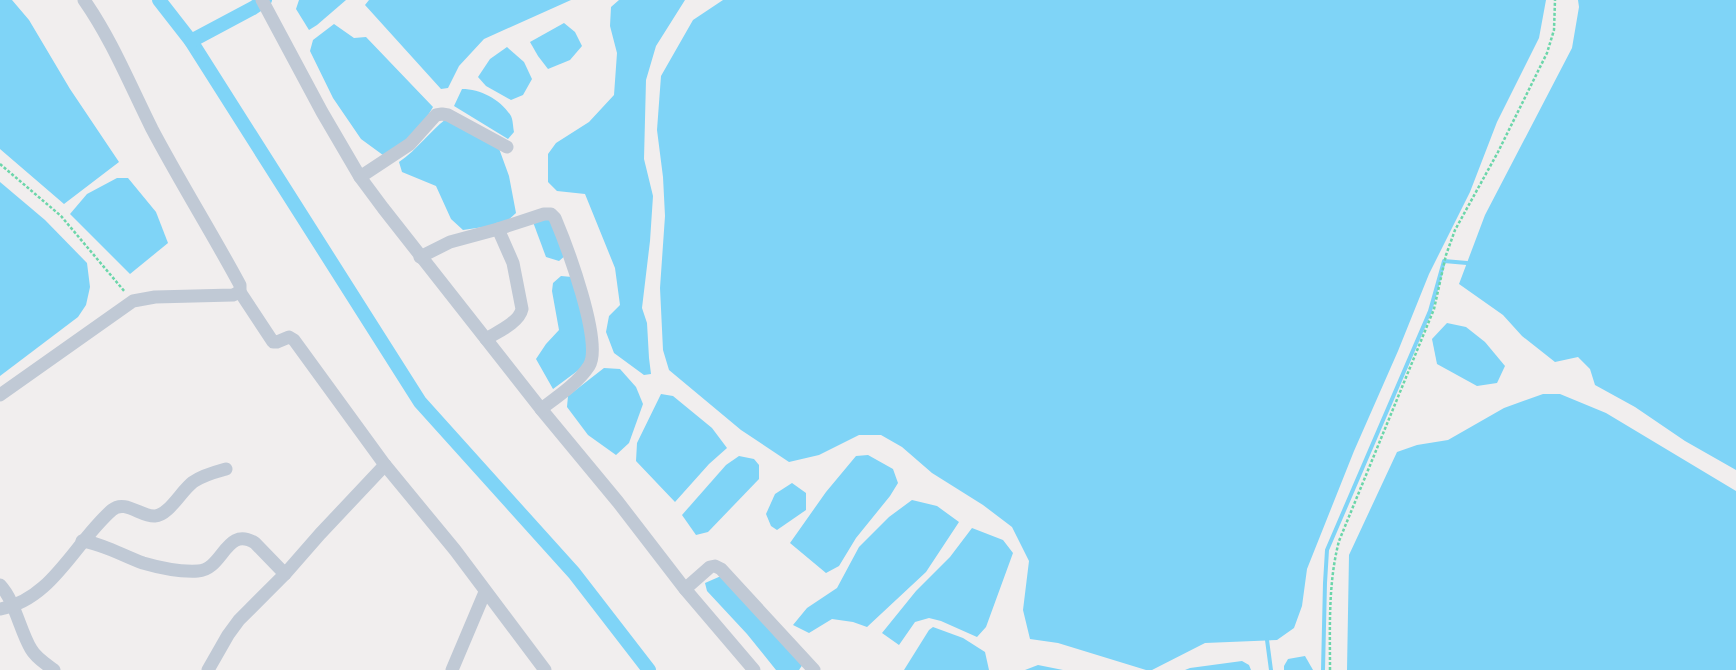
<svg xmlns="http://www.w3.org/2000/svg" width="1736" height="670" font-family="Jost,sans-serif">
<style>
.water{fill:#7fd4f7}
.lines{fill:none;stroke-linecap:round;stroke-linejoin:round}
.stream{stroke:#7fd4f7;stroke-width:4}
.canal{stroke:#7fd4f7;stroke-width:14}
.path{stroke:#6bd6aa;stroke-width:2.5;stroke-dasharray:3 2;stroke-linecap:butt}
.minor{stroke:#c0c9d5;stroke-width:13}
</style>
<rect width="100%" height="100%" fill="#f1eeee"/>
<!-- water -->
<g class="water">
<path d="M0,0H12L29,20L70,89L119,162L64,204L0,149Z"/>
<path d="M299,0H346L317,25L309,30L296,9Z"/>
<path d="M369,0H571L484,39L459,66L448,88L441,89L365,5Z"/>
<path d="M619,0H685L656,46L646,80L644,159L653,196L650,241L642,308L647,323L649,358L651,374L644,375L614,353L606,332L609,316L620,305L615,268L585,194L557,191L548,182V154L556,143L589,122L614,95L617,53L610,26L611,7Z"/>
<path d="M723,0H1546L1539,38L1497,122L1470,192L1429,274L1398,351L1354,451L1307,569L1302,606L1294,628L1277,640L1205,643L1152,670H1146L1058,643L1030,639L1023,610L1029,561L1012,527L983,505L932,473L902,447L881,435H859L819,455L789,462L741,430L669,370L663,350L660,288L665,216L663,177L657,130L661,76L693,20Z"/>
<path d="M1578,0H1736V470L1685,441L1635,407L1595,385L1590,369L1578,357L1555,362L1522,336L1503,315L1459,284L1485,215L1572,48L1579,7Z"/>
<path d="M564,23L575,32L582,46L570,60L548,69L538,56L530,42Z"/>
<path d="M334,24L354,38L366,37L433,107L413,140L387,158L361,139L333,98L310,51L313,40Z"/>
<path d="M507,47L524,62L532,79L523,95L511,100L486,86L478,77L490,59Z"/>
<path d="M462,89C481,89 501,100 511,116C513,120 513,127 514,132L508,139L454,106Z"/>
<path d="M446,119L497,143L509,176L516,213L504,224L463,230L451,219L436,186L402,172L399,162C418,149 429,132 446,119Z"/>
<path d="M117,178H128L156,212L168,243L130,274L70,214L87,194Z"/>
<path d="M0,182L45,220L87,263L90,287L86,305L78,317L0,376Z"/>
<path d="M549,216L566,255L559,261L546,257L533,222Z"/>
<path d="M561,276L572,277L591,352L580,369L553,389L536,359L546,344L559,330L552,291L553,283Z"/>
<path d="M1447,323L1466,327L1485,342L1505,366L1497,383L1477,386L1437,364L1432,339Z"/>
<path d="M604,368L620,369L636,387L643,404L629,443L616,455L588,435L567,407L568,396Z"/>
<path d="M661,394L673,396L712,428L727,448L709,464L675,502L636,461L637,443Z"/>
<path d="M1543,394H1560L1606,413L1736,491V670H1347L1349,555L1397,452L1417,445L1448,440L1504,408Z"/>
<path d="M868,455L893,469L898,483L890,496L856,538L839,566L826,573L790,543L826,492L856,456Z"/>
<path d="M739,456L754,459L759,465V479L708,532L696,535L682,515L726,465Z"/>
<path d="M792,483L806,493V510L777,530L771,526L766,514L775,494Z"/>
<path d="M912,500L937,506L959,522L926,572L867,627L853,622L832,619L809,633L793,625L807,608L837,588L859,547L889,517Z"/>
<path d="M972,528L1003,540L1013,553L986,627L977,637L941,621L929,618L915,622L899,645L882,633L916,591L950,557Z"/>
<path d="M721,576L803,664L799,670H776L747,634L707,591L705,583Z"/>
<path d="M933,627L963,638L985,652L989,670H904L929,630Z"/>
<path d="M1305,656L1313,670H1284V666L1288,659Z"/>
<path d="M1242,661L1249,665L1251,670H1185L1190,668Z"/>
<path d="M1038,665L1063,670H1025Z"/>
</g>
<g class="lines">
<!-- stream -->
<g class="stream">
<path d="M1267,640L1271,670"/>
<path d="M1323,670L1325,583L1327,550L1430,311L1444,261L1467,263"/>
</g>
<!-- canal -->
<g class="canal">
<path d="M159,0L191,41L420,402L574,573L649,670"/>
<path d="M191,41L253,8L265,0"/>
</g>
<!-- path -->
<g class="path">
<path d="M0,164L61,216L125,292"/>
<path d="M1330,670C1330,627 1328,583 1339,541L1434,309L1446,255L1455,230L1498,152L1547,53L1554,30L1555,0"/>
</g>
<!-- minor -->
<g class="minor">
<path d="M262,0L322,112L360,177L383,208L541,409L618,502L685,589L754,670"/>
<path d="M360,177L410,144L436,115L442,114L448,115L507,147"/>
<path d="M420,257L450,242L498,229L544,214H551L555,218C566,244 604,344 589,366C578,383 557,397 541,409"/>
<path d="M240,292L273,342H277L289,337L294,340L385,465L455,550L545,670"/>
<path d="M486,339C497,332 519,323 522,309L513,263L498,229"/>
<path d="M0,395L133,301L155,297L233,295L240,292V285C212,233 180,182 152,129C130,85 112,40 84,0"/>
<path d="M82,541C104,544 123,556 143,563C160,568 180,572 198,571C223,570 226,525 255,543L285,574"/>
<path d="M0,585C15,601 20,631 31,649C36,658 46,664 54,670"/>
<path d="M685,589L710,567L715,566L721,569L814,670"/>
<path d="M0,609C52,600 75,542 112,510C125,499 141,517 155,516C169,515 181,491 193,482C203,475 215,472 226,469"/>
<path d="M208,670L228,635L239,620L285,574L320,534L385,465"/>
<path d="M452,670L485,592"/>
</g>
</g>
</svg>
